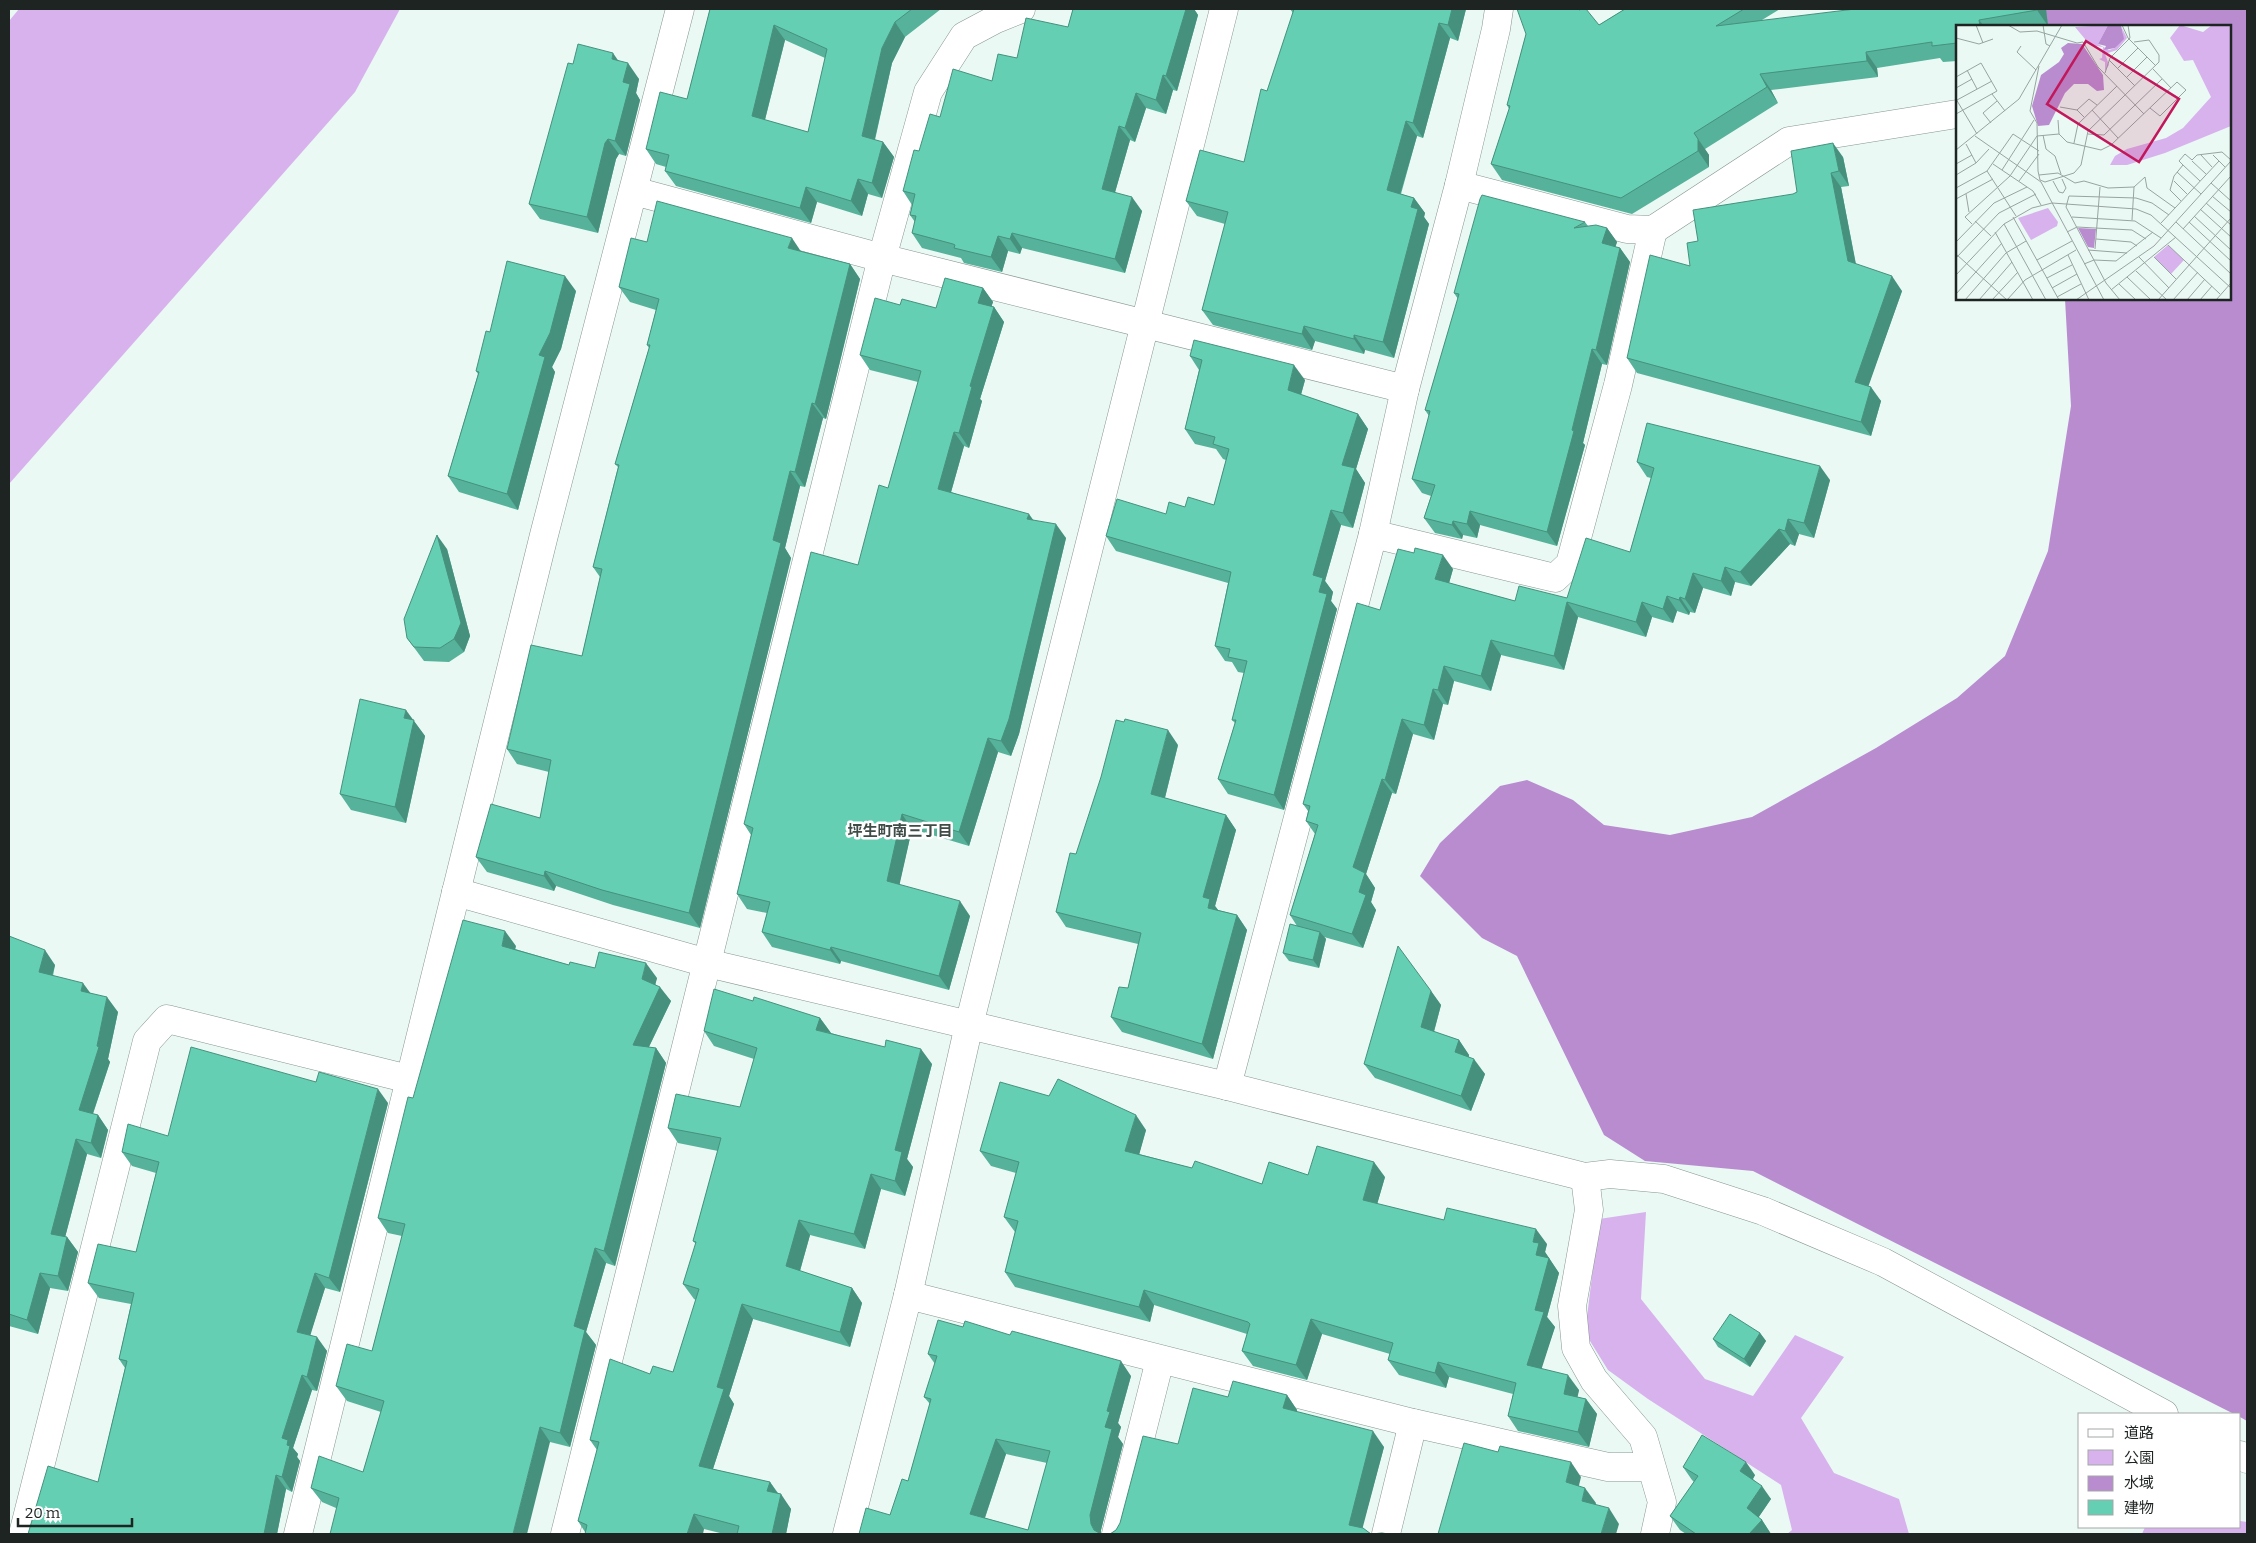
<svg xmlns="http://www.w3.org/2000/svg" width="2256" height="1543" font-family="Bitter,'Noto Sans JP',serif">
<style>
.green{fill:#d8b2ed}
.water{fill:#b98cd0}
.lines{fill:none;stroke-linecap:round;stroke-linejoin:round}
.minor-casing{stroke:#889691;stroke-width:29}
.tertiary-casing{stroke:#889691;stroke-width:29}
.minor{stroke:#fff;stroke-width:28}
.tertiary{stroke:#fff;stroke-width:28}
.wall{fill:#56b29a;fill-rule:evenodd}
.shaded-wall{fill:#46917d}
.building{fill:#64cfb3;stroke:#46917d;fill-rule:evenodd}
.labels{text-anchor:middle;stroke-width:5;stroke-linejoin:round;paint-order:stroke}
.neighbourhood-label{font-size:15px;font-weight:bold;fill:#3f4c47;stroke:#fff}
.inset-road{fill:none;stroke:#98a4a0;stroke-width:1}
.view{fill:#c2185b;fill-opacity:0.15;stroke:#c2185b;stroke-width:2.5}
.inset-edge{fill:none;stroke:#1e2422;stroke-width:2.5}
</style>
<rect width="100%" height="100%" fill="#eaf9f4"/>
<!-- green -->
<g class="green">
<path d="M19,9H400L355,92L9,484V21Z"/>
<path d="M1646,1212L1641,1299L1705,1379L1753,1396L1795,1335L1844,1357L1801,1418L1834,1473L1899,1499L1909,1534H1787L1792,1530L1781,1485L1648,1399L1608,1370L1585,1333L1599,1219Z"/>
<path d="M2240,1521L2247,1522V1534H2142L2145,1527H2240Z"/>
</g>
<!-- water -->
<path class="water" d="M2035,9H2247V1421L2240,1417V1414H2234L1753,1171L1645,1161L1604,1135L1517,956L1482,938L1420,876L1440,843L1500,786L1527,780L1573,800L1604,825L1670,835L1752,817L1876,748L1957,698L2005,656L2048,551L2071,406L2065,299H2230V26H2037Z"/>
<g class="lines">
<defs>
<g id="minor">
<path d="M1459,185L1627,229L1653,230L1789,141L1957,114"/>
<path d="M634,191L882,258L1405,389"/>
<path d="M1373,534L1555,578L1570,564L1618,385L1653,230"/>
<path d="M456,892L707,963L1227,1086L1585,1177L1610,1174L1664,1179L1763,1211L1883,1262L2164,1414"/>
<path d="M1227,1086L1373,534L1405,389L1459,185L1496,29L1499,9"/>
<path d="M1585,1177L1589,1210L1572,1306L1576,1348L1594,1380L1643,1437L1662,1502L1655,1534"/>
<path d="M908,1295L1413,1423L1608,1467H1651"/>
<path d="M2240,1455L2247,1459"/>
<path d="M23,1534L147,1041L167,1019L409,1079"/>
<path d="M298,1534L544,535L680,9"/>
<path d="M565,1534L882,258L928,92L964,36L996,19L1021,9"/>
<path d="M1116,1534L1160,1360"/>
<path d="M1386,1534L1413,1423"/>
</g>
<path id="tertiary" d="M847,1534L908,1295L969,1025L1224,9"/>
</defs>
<!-- minor casing -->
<use href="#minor" class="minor-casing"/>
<!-- tertiary casing -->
<use href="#tertiary" class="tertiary-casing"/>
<!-- minor -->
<use href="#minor" class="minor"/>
<!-- tertiary -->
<use href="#tertiary" class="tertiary"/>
</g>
<!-- wall -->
<g class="wall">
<path d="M710,9H941L905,37L892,63L875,140L883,142L894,157L882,198L868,194L862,216L817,202L811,223L676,186L665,171L666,167L656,164L646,149L687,99ZM785,40L825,58L808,132L765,120Z"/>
<path d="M1073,9H1194L1198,15L1177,91L1173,90L1166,114L1146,108L1135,142L1130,140L1115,192L1142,211L1125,273L1022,248L1020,254L1008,251L1002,272L964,263L961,258L922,248L912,233L915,222L910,215L912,205L903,191L919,151L940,117L992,81L1017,58L1068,27Z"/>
<path d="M1290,9H1466L1458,41L1450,38L1423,138L1417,136L1401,194L1414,198L1425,213L1424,217L1429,224L1394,358L1365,350L1364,354L1315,341L1312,350L1213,325L1202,310L1225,224L1197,216L1186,201L1244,162L1293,13Z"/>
<path d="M1625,9H1780L1762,20L2046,9L2048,26H1957V61L1943,62L1940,58L1877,68L1878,77L1771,90L1778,103L1705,149L1709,155V167L1632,214L1502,180L1491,164L1509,109L1507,105L1526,34L1599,25Z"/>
<path d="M618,60L639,79L636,93L640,100L626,156L619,154L616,159L598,233L540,219L529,204L573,64Z"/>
<path d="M1843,157L1849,186L1841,187L1856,264L1902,291L1868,386L1881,401L1871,436L1637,373L1627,358L1690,266L1797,192Z"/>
<path d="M1585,222L1588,226L1607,228L1617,242L1615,247L1620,248L1630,262L1607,365L1602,364L1583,443L1585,445L1557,546L1480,525L1477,538L1463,535L1462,539L1435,533L1424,518L1431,496L1422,493L1412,479L1429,416L1425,410L1458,299L1454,293Z"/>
<path d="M647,242L802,252L850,264L860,279L826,419L823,418L805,487L800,486L785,548L791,558L700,928L613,905L556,886L554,891L487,872L476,857L540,818L549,772L517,764L507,749L582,656L600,577L593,567L618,467L615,464L649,348L647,345L656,310L630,302L619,287Z"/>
<path d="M983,288L993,302L991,307H994L1004,322L980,399L982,401L969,448L964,446L951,492L1033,520L1066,538L1019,734L1011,756L998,752L969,846L912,829L899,885L970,916L949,990L841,961L840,964L772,947L762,932L767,913L747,909L737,894L751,835L744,824L858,565L888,488L918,382L870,370L860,355L900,305L936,308Z"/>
<path d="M576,291L561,349L552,367L555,372L518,510L459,492L448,476L478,374L476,371Z"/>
<path d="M1190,356L1305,380L1301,395L1358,414L1368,429L1356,469L1365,483L1353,528L1341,525L1325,581L1333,592L1331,601L1337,609L1284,810L1228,794L1218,779L1235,723L1232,720L1244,673L1238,672L1232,662L1225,661L1215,646L1228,583L1116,551L1106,536L1166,514L1185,507L1214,505L1226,460L1223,459L1216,449L1195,444L1185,429L1199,370Z"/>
<path d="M1637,462L1830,480L1814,538L1799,534L1795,546L1790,544L1751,586L1735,582L1731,596L1703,588L1695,613L1690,612L1689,615L1677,611L1673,623L1652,617L1646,637L1578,617L1564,670L1501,655L1491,691L1454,681L1448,705L1443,704L1434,740L1413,734L1396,794L1392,793L1366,874L1375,888L1371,902L1376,910L1363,948L1324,937L1326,939L1319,968L1289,961L1283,953L1297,926L1290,915L1315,834L1306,821L1308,811L1303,804L1380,610L1453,569L1449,583L1515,601L1567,598L1630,552L1651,478L1647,477Z"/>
<path d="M447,549L470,636L464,652L449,662L424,661L407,638Z"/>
<path d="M413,720L425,736L406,823L351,810L340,794Z"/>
<path d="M1178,745L1165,798L1226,815L1236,830L1215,906L1218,910L1237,915L1247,930L1213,1059L1122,1032L1111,1017L1128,988L1138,944L1066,927L1056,912L1076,854Z"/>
<path d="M9,936L55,965L53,976L90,993L118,1012L108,1059L110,1062L93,1114L98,1115L108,1130L101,1158L87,1154L65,1237H67L78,1252L68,1291L50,1288L38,1334L9,1326Z"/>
<path d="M516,946L515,949L569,965L595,968L657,978L655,984L671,1001L649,1047L656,1048L666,1063L615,1266L606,1263L586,1332L596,1345L570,1447L550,1442L336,1508L322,1502L311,1488L363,1472L381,1412L347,1401L336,1386L372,1351L402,1236L388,1233L378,1218L413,1098Z"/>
<path d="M1431,991L1441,1005L1434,1032L1459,1040L1469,1055V1057L1485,1074L1471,1111L1375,1078L1364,1064Z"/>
<path d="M753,1001L820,1018L831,1033L932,1064L907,1159L913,1167L905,1196L881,1189L865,1249L810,1235L800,1271L852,1288L862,1303L850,1347L753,1319L729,1396L734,1404L713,1469L770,1482L778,1493L791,1509L786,1534H724L704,1529L585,1532L578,1521L597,1450L590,1440L650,1374L673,1372L696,1300L694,1299L683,1284L696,1244L693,1241L718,1151L678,1143L668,1128L740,1107L754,1059L714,1046L704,1031Z"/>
<path d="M1049,1096L1146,1130L1139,1154L1192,1168L1262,1184L1308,1175L1385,1177L1377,1204L1444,1220L1547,1244L1545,1252L1559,1273L1547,1317L1555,1327L1541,1368L1579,1390L1577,1397L1586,1399L1597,1414L1589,1447L1518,1431L1508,1416L1513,1394L1449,1377L1446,1388L1399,1375L1388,1360L1390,1354L1322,1334L1307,1380L1253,1366L1242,1351L1247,1334L1154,1305L1150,1322L1015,1287L1005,1272L1015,1232L1004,1217L1016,1173L991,1166L980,1151Z"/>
<path d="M388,1103L340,1292L325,1288L310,1335L327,1351L317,1391L312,1390L293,1448L298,1454L297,1457L300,1461L292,1492L286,1489L277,1534H28L98,1482L125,1368L119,1359L131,1304L99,1298L88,1283L136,1252L156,1173L132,1166L122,1152L168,1136Z"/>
<path d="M963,1327L1131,1376L1118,1423L1121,1427L1118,1437L1123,1444L1101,1530V1534H1110L1116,1530L1178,1444L1228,1397L1287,1395L1297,1410V1412L1384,1447L1362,1528L1371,1534H1388H859L890,1515L908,1481L930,1404L924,1397L935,1364L928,1354ZM1006,1454L1047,1463L1028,1530L985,1518Z"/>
<path d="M1760,1333L1766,1341L1750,1367L1718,1347L1713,1339Z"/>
<path d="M1683,1467L1755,1475L1753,1479L1771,1499L1758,1518L1762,1520L1771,1534H1686L1680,1530L1670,1516L1694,1482L1692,1480Z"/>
</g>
<!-- shaded-wall -->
<g class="shaded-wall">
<path d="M1186,9H1194L1198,15L1177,91L1166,76Z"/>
<path d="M1452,9H1466L1458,41L1448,25Z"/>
<path d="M2037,9H2046L2048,26L2037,10Z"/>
<path d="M1979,20L1984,26H1980Z"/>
<path d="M895,22L905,37L892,63L872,151L862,136L882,48Z"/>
<path d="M1439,23L1450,38L1423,138L1413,123Z"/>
<path d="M774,25L785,40L762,131L752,116Z"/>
<path d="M1866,52L1877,68L1878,77L1867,61Z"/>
<path d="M613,53L624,69L612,59Z"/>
<path d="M628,63L639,79L636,93L640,100L626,156L615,141L623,82Z"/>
<path d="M1760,74L1771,90L1778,103L1767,87Z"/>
<path d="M1163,75L1173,90L1166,114L1156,100Z"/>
<path d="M1136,93L1146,108L1135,142L1125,128Z"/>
<path d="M1406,121L1417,136L1397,205L1387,190Z"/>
<path d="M1119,126L1130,140L1112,203L1102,189Z"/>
<path d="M1694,133L1709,155V167L1698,151Z"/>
<path d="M608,139L619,154L616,159L598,233L587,217L605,143Z"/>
<path d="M883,142L894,157L882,198L872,183Z"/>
<path d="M1833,143L1843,157L1849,186L1839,171Z"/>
<path d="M1831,173L1841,187L1858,276L1848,261Z"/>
<path d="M858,179L868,194L862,216L851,201Z"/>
<path d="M806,187L817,202L811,223L800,208Z"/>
<path d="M1132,197L1142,211L1125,273L1115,259Z"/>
<path d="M1414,198L1425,213L1424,217L1429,224L1394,358L1383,342L1411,207Z"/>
<path d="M1607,228L1617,242L1612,258L1602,243Z"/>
<path d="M1012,233L1022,248L1020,254L1010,239Z"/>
<path d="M998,236L1008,251L1002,272L991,257Z"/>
<path d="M792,238L802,253L788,248Z"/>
<path d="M1620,248L1630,262L1607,365L1596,350Z"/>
<path d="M850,264L860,279L826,419L815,404Z"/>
<path d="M565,276L576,291L561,349L552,367L555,372L518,510L507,494L539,355Z"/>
<path d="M1892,276L1902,291L1865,396L1855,382Z"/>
<path d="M983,288L993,302L988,317L978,303Z"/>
<path d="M994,307L1004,322L980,399L982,401L969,448L959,433L970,386Z"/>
<path d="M1304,326L1315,341L1312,350L1302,334Z"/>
<path d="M1354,335L1365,350L1364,354L1354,339Z"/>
<path d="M1592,349L1602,364L1583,443L1585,445L1557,546L1547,532Z"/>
<path d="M1294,365L1305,380L1298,405L1288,390Z"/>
<path d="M1871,387L1881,401L1871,436L1861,422Z"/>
<path d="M812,403L823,418L805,487L795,472Z"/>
<path d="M1358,414L1368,429L1356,469L1365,483L1353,528L1343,513L1342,465Z"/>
<path d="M954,432L964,446L948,503L938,489Z"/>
<path d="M1820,466L1830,480L1814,538L1804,523Z"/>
<path d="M790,471L800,486L785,548L791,558L700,928L689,913L773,540Z"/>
<path d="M1331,510L1341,525L1325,581L1333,592L1331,601L1337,609L1284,810L1274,795L1319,592L1313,575Z"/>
<path d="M1470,511L1480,525L1477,538L1467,524Z"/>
<path d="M1029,514L1039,528L1027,519Z"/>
<path d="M1788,519L1799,534L1795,546L1785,531Z"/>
<path d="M1453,521L1463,535L1462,539L1452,525Z"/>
<path d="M1056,524L1066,538L1019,734L1011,756L1001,741Z"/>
<path d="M1779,529L1790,544L1751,586L1740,572Z"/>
<path d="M437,535L447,549L470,636L464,652L454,639Z"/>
<path d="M1443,555L1453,569L1446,594L1435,579Z"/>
<path d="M1725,567L1735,582L1731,596L1721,581Z"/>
<path d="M1693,573L1703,588L1695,613L1685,599Z"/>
<path d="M1667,596L1677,611L1673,623L1663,609Z"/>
<path d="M1680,597L1690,612L1689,615L1679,600Z"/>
<path d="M1567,602L1578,617L1564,670L1554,656Z"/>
<path d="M1642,602L1652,617L1646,637L1636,622Z"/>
<path d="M1491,640L1501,655L1491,691L1481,676Z"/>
<path d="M1444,666L1454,681L1448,705L1438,690Z"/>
<path d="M1433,689L1443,704L1434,740L1424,725Z"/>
<path d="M406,710L425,736L406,823L395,807L404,718Z"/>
<path d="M1402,719L1413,734L1396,794L1385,780Z"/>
<path d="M1168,730L1178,745L1162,809L1151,794Z"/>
<path d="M988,738L998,752L969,846L959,832Z"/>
<path d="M1382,779L1392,793L1366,874L1375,888L1371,902L1376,910L1363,948L1352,934L1359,892L1353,867Z"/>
<path d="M902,814L912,829L897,896L887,881Z"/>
<path d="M1226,815L1236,830L1215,906L1221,914L1208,908L1203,897Z"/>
<path d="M545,871L556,886L554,891L544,876Z"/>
<path d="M960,901L970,916L949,990L939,976Z"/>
<path d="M1237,915L1247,930L1213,1059L1202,1044Z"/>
<path d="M505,931L516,946L512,961L502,946Z"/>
<path d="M1320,932L1326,939L1319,968L1313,960Z"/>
<path d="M831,947L841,961L840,964L830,950Z"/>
<path d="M45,950L55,965L49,987L39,972Z"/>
<path d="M646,963L657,978L653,994L642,979Z"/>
<path d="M83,983L94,998L81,991Z"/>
<path d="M660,987L671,1001L643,1059L633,1045Z"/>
<path d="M1431,991L1441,1005L1431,1042L1421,1027Z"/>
<path d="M107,997L118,1012L108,1059L110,1062L89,1125L79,1110L97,1046Z"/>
<path d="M820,1018L831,1033L816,1030Z"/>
<path d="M1459,1040L1469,1055L1465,1067L1455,1052Z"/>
<path d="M656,1048L666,1063L615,1266L604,1251Z"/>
<path d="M921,1049L932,1064L907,1159L913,1167L905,1196L895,1181V1150Z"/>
<path d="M1474,1059L1485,1074L1471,1111L1461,1096Z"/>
<path d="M378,1089L388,1103L340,1292L329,1278Z"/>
<path d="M98,1115L108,1130L101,1158L91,1143Z"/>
<path d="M1136,1115L1146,1130L1136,1166L1125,1151Z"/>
<path d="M76,1139L87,1154L62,1249L51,1234Z"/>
<path d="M1374,1162L1385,1177L1374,1215L1363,1200Z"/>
<path d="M871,1174L881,1189L865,1249L854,1234Z"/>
<path d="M799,1220L810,1235L797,1281L786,1266Z"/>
<path d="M1536,1229L1547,1244L1545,1252L1559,1273L1547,1317L1555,1327L1538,1380L1527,1365L1535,1310L1536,1255L1533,1242Z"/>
<path d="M67,1237L78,1252L68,1291L58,1276Z"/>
<path d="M595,1248L606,1263L586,1332L596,1345L570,1447L560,1433L574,1326Z"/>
<path d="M40,1273L50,1288L38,1334L27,1320Z"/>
<path d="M315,1273L325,1288L307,1346L297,1332Z"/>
<path d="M852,1288L862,1303L850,1347L840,1332Z"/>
<path d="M1144,1290L1154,1305L1150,1322L1139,1307Z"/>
<path d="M742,1304L753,1319L729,1396L734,1404L709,1481L699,1466L717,1387Z"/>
<path d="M1311,1319L1322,1334L1307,1380L1296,1365Z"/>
<path d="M1760,1333L1766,1341L1750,1367L1744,1359Z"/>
<path d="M317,1337L327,1351L317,1391L307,1377Z"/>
<path d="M1121,1361L1131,1376L1118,1423L1121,1427L1118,1437L1123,1444L1101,1530V1534H1097L1091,1524L1090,1515L1105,1427L1107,1411Z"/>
<path d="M1438,1362L1449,1377L1446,1388L1435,1373Z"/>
<path d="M302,1375L312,1390L293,1448L298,1454L297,1457L300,1461L292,1492L282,1477V1438Z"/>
<path d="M1568,1375L1579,1390L1575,1409L1564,1394Z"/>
<path d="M1287,1395L1297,1410L1293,1423L1283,1408Z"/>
<path d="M1586,1399L1597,1414L1589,1447L1578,1432Z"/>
<path d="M540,1427L550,1442L527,1534H513Z"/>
<path d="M1373,1431L1384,1447L1361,1534L1349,1525Z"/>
<path d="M996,1439L1006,1454L981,1529L970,1514Z"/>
<path d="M1571,1462L1581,1477L1576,1498L1566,1482Z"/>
<path d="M1746,1462L1755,1475L1750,1484L1740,1471Z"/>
<path d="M276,1475L286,1489L277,1534H264Z"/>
<path d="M770,1482L780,1497L767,1491Z"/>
<path d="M1762,1486L1771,1499L1756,1521L1747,1508Z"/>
<path d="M1585,1488L1596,1503L1593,1516L1582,1501Z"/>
<path d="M781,1494L791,1509L786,1534H772Z"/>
<path d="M1609,1508L1619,1524L1616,1534H1601Z"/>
<path d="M694,1514L704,1529L703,1534H687Z"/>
<path d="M1762,1520L1771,1534H1749Z"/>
</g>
<!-- building -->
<g class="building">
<path d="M710,9H912L895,22L882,48L862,136L883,142L872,183L858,179L851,201L806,187L800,208L665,171L669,155L646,149L660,92L687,99ZM774,25L827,49L808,132L752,116Z"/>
<path d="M1073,9H1186L1166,76L1163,75L1156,100L1136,93L1125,128L1119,126L1102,189L1132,197L1115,259L1012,233L1010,239L998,236L991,257L954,248L955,245L953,244L912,233L916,216L910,215L915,194L903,191L914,150L919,151L930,114L940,117L953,69L992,81L998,54L1017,58L1026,18L1068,27Z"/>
<path d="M1294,9H1452L1448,25L1439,23L1413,123L1406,121L1387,190L1414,198L1411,207L1418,209L1383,342L1354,335V339L1304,326L1302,334L1202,310L1228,212L1186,201L1200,150L1244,162L1261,89L1267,91Z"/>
<path d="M1517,9H1578L1579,10L1582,9H1586L1599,25L1625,9H1744L1716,26L1855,9H2037V10L1979,20L1980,26H1957V43L1932,46V42L1866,52L1867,61L1760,74L1767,87L1694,133L1698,139V151L1621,198L1491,164L1510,106L1507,105L1526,34Z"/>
<path d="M578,44L613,53L612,59L628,63L623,82L630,84L615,141L608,139L605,143L587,217L529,204L568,63L573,64Z"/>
<path d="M1833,143L1839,171L1831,173L1848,261L1892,276L1855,382L1871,387L1861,422L1627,358L1650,255L1690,266L1687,243L1698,241L1693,210L1793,194L1797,192L1791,151Z"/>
<path d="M1482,195L1585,222L1574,228L1596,225L1607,228L1602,243L1620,248L1596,350L1592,349L1572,430L1574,431L1547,532L1470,511L1467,524L1453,521L1452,525L1424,518L1435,485L1412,479L1430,411L1425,410L1459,294L1454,293L1480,199Z"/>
<path d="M657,201L792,238L788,248L850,264L815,404L812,403L795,472L790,471L773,540L781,543L689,913L602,890L545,871L544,876L476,857L491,804L540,818L551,760L507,749L531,645L582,656L602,569L593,567L619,465L615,464L650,345H647L659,299L619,287L631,238L647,242Z"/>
<path d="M507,261L565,276L550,333L539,355L545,357L507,494L448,476L479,372L476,371L486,331L490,332Z"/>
<path d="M945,278L983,288L978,303L994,307L970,386L972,387L959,433L954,432L938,489L1029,514L1027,519L1056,524L1009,719L1001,741L988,738L959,832L902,814L887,881L960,901L939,976L831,947L830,950L762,932L770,902L737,894L753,828L744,824L811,552L858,565L879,485L888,488L921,371L860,355L875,298L900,305L902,299L936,308Z"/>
<path d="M1194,340L1294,365L1288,390L1358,414L1342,465L1355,468L1343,513L1331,510L1313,575L1323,578L1319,592L1327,594L1274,795L1218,779L1236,720H1232L1247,661L1228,657L1230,649L1215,646L1231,572L1106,536L1117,499L1166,514L1169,502L1185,507L1188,497L1214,505L1229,449L1213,444L1215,437L1185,429L1202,360L1190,356Z"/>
<path d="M1647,423L1820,466L1804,523L1788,519L1785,531L1779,529L1740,572L1725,567L1721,581L1693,573L1685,599L1680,597L1679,600L1667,596L1663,609L1642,602L1636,622L1567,602L1554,656L1491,640L1481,676L1444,666L1438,690L1433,689L1424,725L1402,719L1385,780L1382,779L1353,867L1365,873L1359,892L1366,895L1352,934L1290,915L1318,825L1306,821L1310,806L1303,804L1357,603L1380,610L1398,549L1414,553L1415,548L1443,555L1435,579L1515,601L1519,586L1567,598L1586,538L1630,552L1654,468L1637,462Z"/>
<path d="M437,535L461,623L454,639L440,648L414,647L407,638L404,619Z"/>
<path d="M360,699L406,710L404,718L414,720L395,807L340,794Z"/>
<path d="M1125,719L1168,730L1151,794L1226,815L1203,897L1210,899L1208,908L1237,915L1202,1044L1111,1017L1119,987L1128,988L1141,933L1056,912L1070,853L1076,854L1101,777L1116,720L1124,722Z"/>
<path d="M463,920L505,931L502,946L569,965L570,962L595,968L599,952L646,963L642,979L660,987L633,1045L656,1048L604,1251L595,1248L574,1326L585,1330L560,1433L540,1427L513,1534H330L339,1498L311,1488L319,1456L363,1472L384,1401L336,1386L347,1344L372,1351L405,1224L378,1218L408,1097L413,1098Z"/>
<path d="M1290,924L1320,932L1313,960L1283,953Z"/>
<path d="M9,936L45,950L39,972L83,983L81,991L107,997L97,1046L99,1047L79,1110L98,1115L91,1143L76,1139L51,1234L67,1237L58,1276L40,1273L27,1320L9,1314Z"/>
<path d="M1398,946L1431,991L1421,1027L1459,1040L1455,1052L1474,1059L1461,1096L1364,1064Z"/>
<path d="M714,989L753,1001L754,997L820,1018L816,1030L885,1047L886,1040L921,1049L895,1150L902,1152L895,1181L871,1174L854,1234L799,1220L786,1266L852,1288L840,1332L742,1304L717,1387L724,1389L699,1466L770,1482L767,1491L781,1494L772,1534H737L739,1526L694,1514L687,1534H585L587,1525L578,1521L599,1442L590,1440L610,1359L650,1374L653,1366L673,1372L699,1289L683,1284L696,1242L693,1241L721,1138L668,1128L676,1094L740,1107L757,1048L704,1031Z"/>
<path d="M191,1047L316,1082L319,1072L378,1089L329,1278L315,1273L297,1332L317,1337L307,1377L302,1375L282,1438L288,1440L287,1445L290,1446L282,1477L276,1475L264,1534H28L48,1466L98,1482L127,1361L119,1359L134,1293L88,1283L98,1244L136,1252L159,1162L122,1152L128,1124L168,1136Z"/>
<path d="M1058,1079L1136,1115L1125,1151L1192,1168L1195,1161L1262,1184L1269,1162L1308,1175L1317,1146L1374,1162L1363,1200L1444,1220L1447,1208L1536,1229L1533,1242L1539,1243L1536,1255L1549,1258L1535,1310L1544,1312L1527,1365L1568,1375L1564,1394L1586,1399L1578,1432L1508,1416L1516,1383L1438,1362L1435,1373L1388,1360L1393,1343L1311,1319L1296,1365L1242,1351L1250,1324L1248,1322L1144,1290L1139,1307L1005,1272L1018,1221L1004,1217L1019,1162L980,1151L1000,1082L1049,1096Z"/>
<path d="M1730,1314L1760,1333L1744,1359L1713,1339Z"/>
<path d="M938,1320L963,1327L965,1321L1010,1335L1012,1331L1121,1361L1107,1411L1110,1412L1105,1427L1112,1429L1090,1515L1091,1524L1094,1530L1101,1534H1110L1116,1530L1120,1523L1143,1436L1178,1444L1193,1388L1228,1397L1233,1381L1287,1395L1283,1408L1373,1431L1349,1525L1363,1528L1371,1534L1382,1533L1388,1534H859L866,1508L890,1515L902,1479L908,1481L931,1399L924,1397L937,1356L928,1354ZM996,1439L1050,1451L1028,1530L970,1514Z"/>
<path d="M1702,1435L1746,1462L1740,1471L1762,1486L1747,1508L1762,1520L1749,1534H1696L1670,1516L1698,1476L1683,1467Z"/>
<path d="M1464,1443L1498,1452L1500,1446L1571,1462L1566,1482L1585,1488L1582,1501L1609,1508L1601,1534H1438Z"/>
</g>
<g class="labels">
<!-- neighbourhood labels -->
<g class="neighbourhood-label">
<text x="900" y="836">坪生町南三丁目</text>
</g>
</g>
<!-- overview -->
<g transform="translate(1956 25)">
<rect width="275" height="275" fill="#eaf9f4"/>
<path d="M152,0L142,19L153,25L159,23L167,12L166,3L171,13L161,25L149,29L153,40L149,46V37L143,34L146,33L147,22L134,20L119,2ZM224,0L247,7L256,0H275V101L209,128L171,140H154L159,131L171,124L210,113L227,103L255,72L237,35L228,36L214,13ZM92,183L102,197L101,201L75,215L62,193ZM212,220L228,235L215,249L198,232Z" fill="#d8b2ed"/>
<path d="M152,0H165L168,14L159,23L148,25L150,21L142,19ZM112,18L126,19L147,50L148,65L141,66L132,59H118L109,68L93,100L82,101L76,81L85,50L103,37L108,29L105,23ZM122,203L140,204L138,223L132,222Z" fill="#b98cd0"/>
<path class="inset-road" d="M20,0L27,18M52,0L64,7L81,6L121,18L127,17L142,42L188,89M87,0L90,19L94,21M166,0L172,13L200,41M0,13L23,19L37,14M65,21L61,27L80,45M153,35L179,61M83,41L74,86L81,98L82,146L84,155L89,157L118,148L125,140L132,106L203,37V30L193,15L178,17M162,43L182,23M197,44L215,63M11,45L21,64M149,48L154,33L174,13L172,0M0,52L25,38L41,66L0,89M171,52L191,32M0,63L16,54M36,69L49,86M0,74L21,109M1,75L36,56M104,82L121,85L128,92M121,85L133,74L141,80M136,85L162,113M102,95L103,109L111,117L145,125L155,120L221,57L230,65L204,91L194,83M35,98L27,88L41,76M132,109L148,110L206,54M87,110L90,124L99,131L105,149M19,111L85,157L148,275M118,118L122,99L161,61M10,119L20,138M0,125L63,74L106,0M245,130L256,142M257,130L269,142M236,136L250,149M0,139L16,130M37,139L77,166L85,180M227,140L244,156M46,145L78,95M31,146L60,191M221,147L245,169M0,150L20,138L33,124M83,150L102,148L119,158L128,156L152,163L178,162L189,152L191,163L219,183M63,156L83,129M97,156L103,167L107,168L110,163L106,154M218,156L231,169M255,158L275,176M0,163L31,146L57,109L83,126M10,169L13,187M256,171L275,187M0,174L37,154M225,176L214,165L218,151L227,140L223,136L229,129L236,135L241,130L266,127L275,135M250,178L275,200M244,184L275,212M238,191L275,225M57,192L103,275M116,192L179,196L205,213M176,195L178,162M19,196L35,211M220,197L275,249M233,197L275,236M205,198L263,136M16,199L9,192L54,151L81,111L103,109M48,199L90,275M227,204L275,151M39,207L77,275M111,207L121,202L176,205L190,214M140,214L175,217L181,221M0,217L38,178L71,162M212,220L264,269M139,224L144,162M132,225L171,228M0,229L51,275M112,230L133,275M183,232L213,263M198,232L220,254M0,233L43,188L80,169M81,235L116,216M128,239L138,235L160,236L197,207M180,246L211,275M0,250L48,199L76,183L96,178L180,184L195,190L275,263M171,252L195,275M91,253L116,240M163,259L180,275M96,263L121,249M155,265L220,212M0,269L46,218M101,272L125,259M9,275L50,228L70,216M23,275L56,237M36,275L62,247M51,275L69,255L120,225M120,275L198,221L275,136M164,275L150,258L110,182L113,171L180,173L196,178L213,190M202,275L275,193M217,275L242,247M231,275L249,254M244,275L256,261M260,275L275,258"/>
<path class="view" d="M130,16L223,74L183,137L91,79Z"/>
<rect width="275" height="275" class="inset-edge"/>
</g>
<!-- border -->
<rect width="2256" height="1543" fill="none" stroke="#1e2422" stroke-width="20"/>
<!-- legend -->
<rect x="2078" y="1413" width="162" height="115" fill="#ffffff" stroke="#a5a7a7"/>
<rect x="2088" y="1429" width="25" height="8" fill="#ffffff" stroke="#a5a7a7"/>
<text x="2124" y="1438" font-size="15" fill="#1e2422">道路</text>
<rect x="2088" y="1450" width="25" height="15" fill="#d8b2ed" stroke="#a5a7a7"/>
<text x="2124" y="1463" font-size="15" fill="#1e2422">公園</text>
<rect x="2088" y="1476" width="25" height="15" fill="#b98cd0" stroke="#a5a7a7"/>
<text x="2124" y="1488" font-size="15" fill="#1e2422">水域</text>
<rect x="2088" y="1500" width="25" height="15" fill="#64cfb3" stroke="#a5a7a7"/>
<text x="2124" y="1513" font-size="15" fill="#1e2422">建物</text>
<!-- scale -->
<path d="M18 1518v8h114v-8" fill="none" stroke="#1e2422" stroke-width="2.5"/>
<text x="25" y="1518" font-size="15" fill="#1e2422" stroke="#ffffff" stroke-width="4" paint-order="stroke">20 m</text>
</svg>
